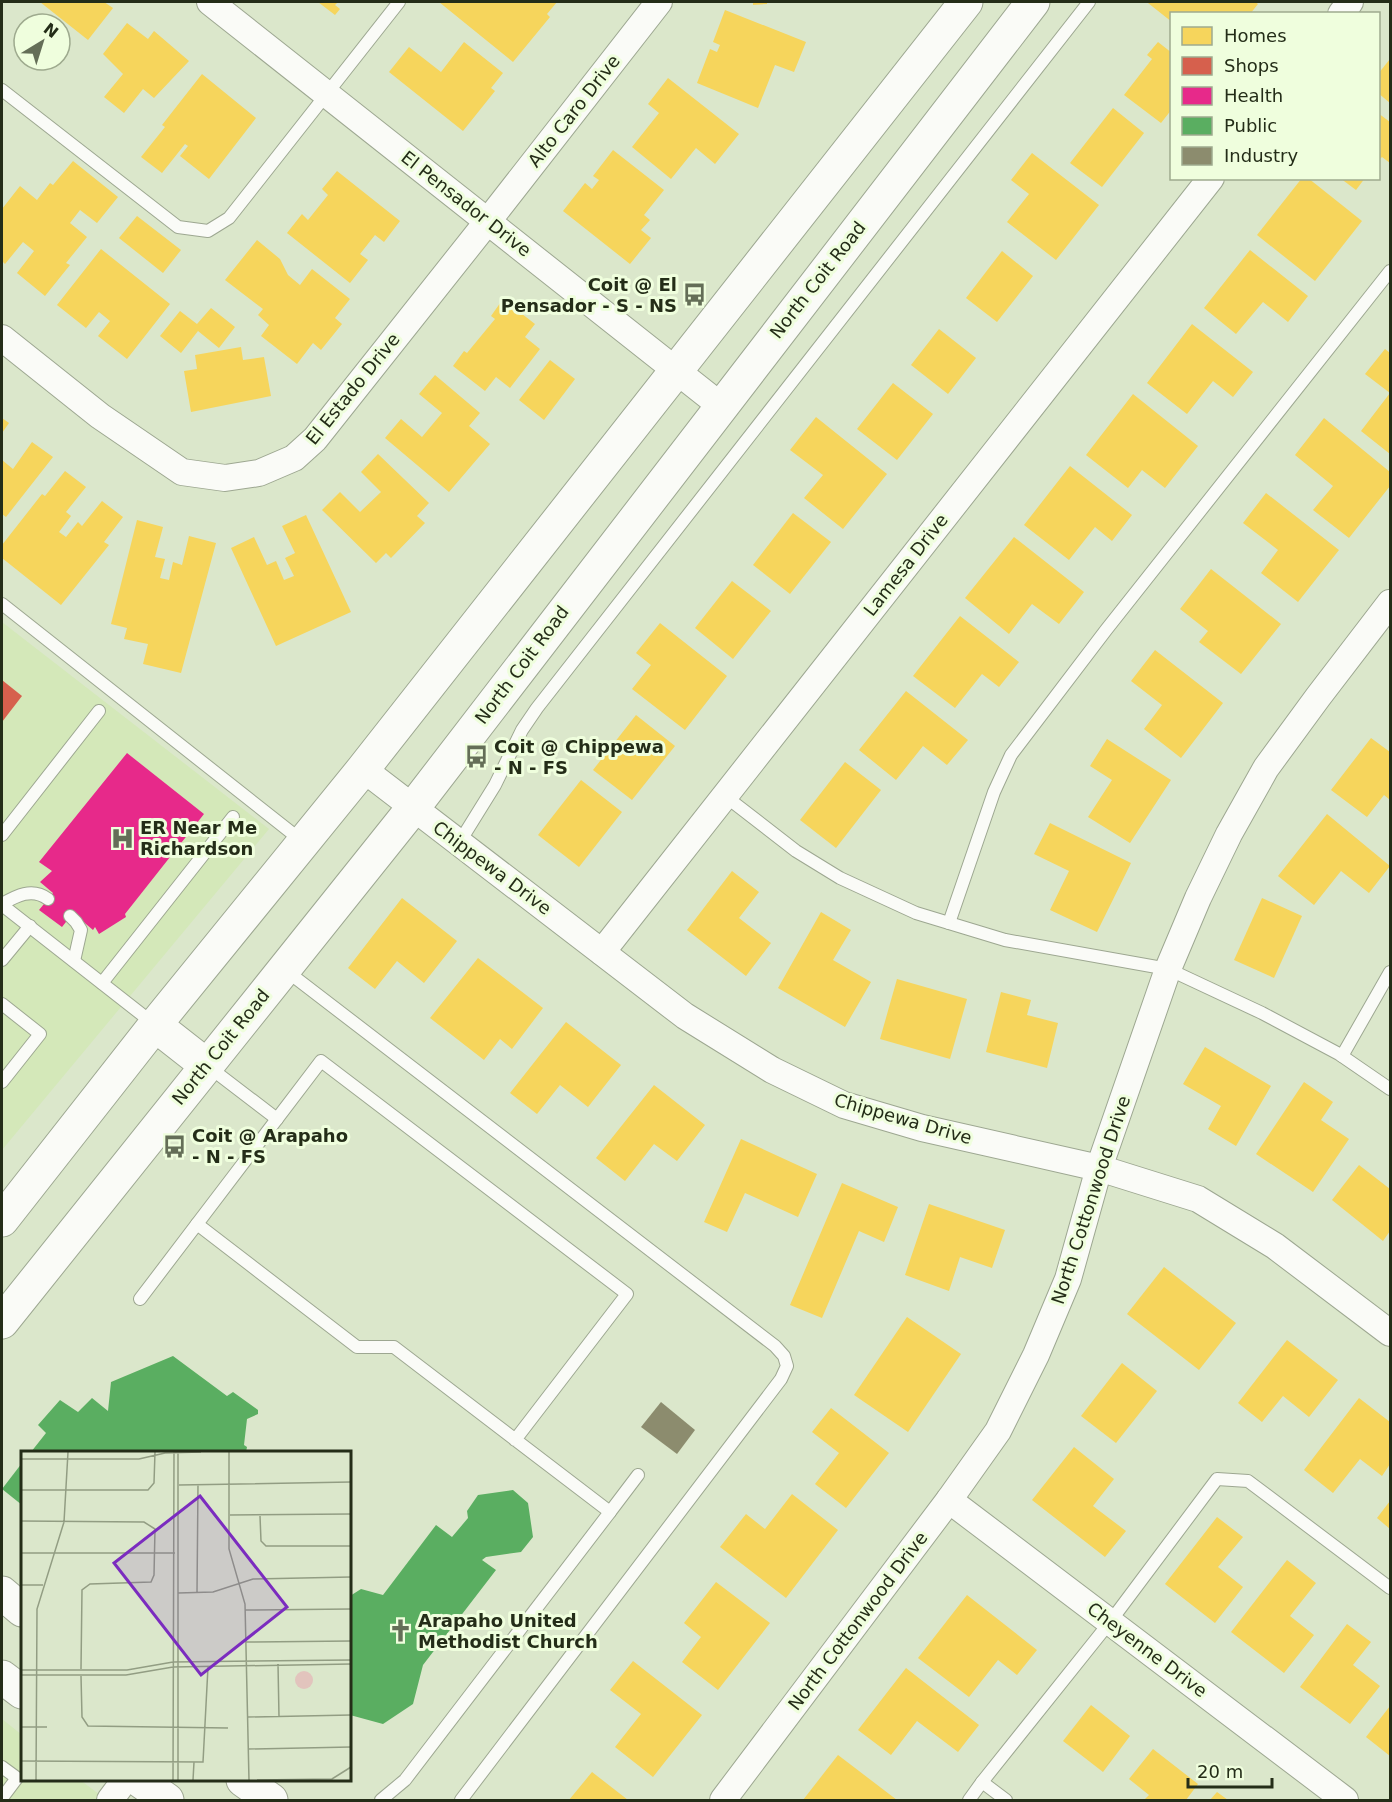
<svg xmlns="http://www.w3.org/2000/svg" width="1392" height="1802" font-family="'DejaVu Sans',sans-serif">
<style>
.built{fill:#d4e8b9}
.homes{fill:#f6d55c}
.shops{fill:#d6604d}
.health{fill:#e7298a}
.public{fill:#5aae61}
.industry{fill:#8c8c6e}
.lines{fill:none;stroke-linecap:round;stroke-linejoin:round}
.lane-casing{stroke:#9da791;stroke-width:14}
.street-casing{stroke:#9da791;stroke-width:28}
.secondary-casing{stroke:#9da791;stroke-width:35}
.lane{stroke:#fafbf7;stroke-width:12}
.street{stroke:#fafbf7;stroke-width:26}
.secondary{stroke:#fafbf7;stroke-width:33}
.labels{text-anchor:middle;stroke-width:6;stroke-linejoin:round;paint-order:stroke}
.street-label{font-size:18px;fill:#242d18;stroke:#effedd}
.poi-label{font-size:18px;font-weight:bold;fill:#242d18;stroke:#effedd;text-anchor:start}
.inset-road{fill:none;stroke:#929d83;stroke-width:1.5}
.view{fill:#7b2cbf;fill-opacity:0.15;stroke:#7b2cbf;stroke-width:3}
.inset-edge{fill:none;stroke:#242d18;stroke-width:3}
</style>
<rect width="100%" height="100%" fill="#dbe7cb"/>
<!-- built -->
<g class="built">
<path d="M2,622L269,829L2,1150Z"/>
<path d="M2,1719L22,1735V1780H80L107,1800H2Z"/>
</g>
<!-- homes -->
<g class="homes">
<path d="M40,2H104L113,8L88,40Z"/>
<path d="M318,2H338L335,5L340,9L335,15Z"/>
<path d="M439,2H557L547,14L550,17L513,62Z"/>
<path d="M753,2H767V4L753,5Z"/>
<path d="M1149,2H1255L1258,4L1250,14H1172V22L1148,3Z"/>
<path d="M725,10L806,42L794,72L775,65L758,108L697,83L710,49L717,52L720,45L713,42Z"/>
<path d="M127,23L148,39L154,31L189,61L154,98L143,89L124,113L104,97L123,74L103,54Z"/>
<path d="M464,42L503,73L491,88L495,91L463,131L389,72L409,47L441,72Z"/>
<path d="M1158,42L1172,53V109L1161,123L1124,95L1152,59L1147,55Z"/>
<path d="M1390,59V103L1378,93V74Z"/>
<path d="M202,74L256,118L209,179L180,156L188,146L185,144L162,173L141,157L165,127L162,125Z"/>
<path d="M668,78L739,134L715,164L696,148L671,179L632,147L659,113L648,104Z"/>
<path d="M1113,108L1144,133L1102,187L1070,163Z"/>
<path d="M1378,113L1390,122V163L1382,157L1378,161Z"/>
<path d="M613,150L664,190L644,215L650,220L641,230L651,238L630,264L563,211L585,183L592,189L599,180L593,176Z"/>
<path d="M1032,153L1099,205L1056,260L1007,222L1029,194L1011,180Z"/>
<path d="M73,161L118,197L97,223L80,210L70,223L87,237L66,263L70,265L45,296L17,273L34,251L23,242L5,264L2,261V209L20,186L37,200L50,183L53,185Z"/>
<path d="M337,171L400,221L384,242L375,235L360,254L368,260L350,283L287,233L302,214L308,220L328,195L322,189Z"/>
<path d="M1302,178H1308L1362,221L1315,281L1257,235Z"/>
<path d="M1340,178H1365L1356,190Z"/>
<path d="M137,216L181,250L163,273L119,238Z"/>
<path d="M257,240L280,259L288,275L300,285L312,269L350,299L335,318L342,324L321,350L313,343L297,364L261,336L269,325L258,315L263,309L225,280Z"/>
<path d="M101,249L170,304L127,359L98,336L110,321L99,312L86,328L57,305Z"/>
<path d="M1250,250L1308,296L1288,322L1263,302L1236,334L1204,308Z"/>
<path d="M1002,251L1033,276L997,322L966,298Z"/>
<path d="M503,299L535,324L525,337L540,349L510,388L496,377L485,391L453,366L464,351L467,353L495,319L491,316Z"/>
<path d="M211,308L235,327L219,348L198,331L181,353L160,336L180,311L197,324Z"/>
<path d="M1192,324L1253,372L1233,397L1213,381L1187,414L1147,383Z"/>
<path d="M939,329L976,358L948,394L911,365Z"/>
<path d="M241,347L243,360L264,357L271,396L191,412L184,371L197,369L195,355Z"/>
<path d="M1385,349L1390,353V454L1361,431L1390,393L1365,374Z"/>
<path d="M550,360L575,379L544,420L519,400Z"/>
<path d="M435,375L480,413L469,426L490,444L449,492L385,438L401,419L422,437L442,413L419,394Z"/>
<path d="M893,383L933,414L897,460L857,429Z"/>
<path d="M1133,394L1198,446L1165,488L1142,470L1128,488L1086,455Z"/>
<path d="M816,417L887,474L843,529L804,498L823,475L790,450Z"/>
<path d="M2,418L9,423L2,433Z"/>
<path d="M1324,418L1390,472V486L1349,538L1313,510L1333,486L1295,455Z"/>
<path d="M32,442L53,457L6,517L2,514V460L13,469Z"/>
<path d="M378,454L429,503L417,516L425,523L391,558L386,553L376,563L322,510L340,492L360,512L381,492L361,472Z"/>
<path d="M1070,466L1132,515L1112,541L1095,527L1069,560L1024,525Z"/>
<path d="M65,471L86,487L66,512L71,516L59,532L66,537L78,522L82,526L102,501L123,517L104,542L109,545L61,605L2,558V545L42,494L45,496Z"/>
<path d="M1266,493L1339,550L1298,602L1261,573L1278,550L1243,523Z"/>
<path d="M793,513L831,542L790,594L753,565Z"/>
<path d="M306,515L351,612L276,646L231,548L254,537L267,565L276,561L284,580L294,576L285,558L295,553L282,526Z"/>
<path d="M137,520L163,527L155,557L165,559L160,578L169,580L173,562L182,565L189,536L216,543L181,673L143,664L148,644L124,639L127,628L111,624Z"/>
<path d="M1014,537L1084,592L1059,624L1032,604L1009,634L965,598Z"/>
<path d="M1211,569L1281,624L1241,674L1199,642L1208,631L1180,609Z"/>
<path d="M732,581L771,611L733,659L695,628Z"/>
<path d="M960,616L1019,662L999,687L982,674L955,708L913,676Z"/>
<path d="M660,623L727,676L685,730L632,689L651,665L636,653Z"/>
<path d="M1155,650L1223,703L1181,758L1144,729L1162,705L1131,681Z"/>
<path d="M906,691L968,740L947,765L923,746L896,780L859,750Z"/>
<path d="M636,715L675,746L632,800L593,770Z"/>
<path d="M1371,738L1390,752V800L1384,795L1367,817L1331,790Z"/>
<path d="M1107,739L1171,780L1130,843L1088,817L1112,780L1090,766Z"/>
<path d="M845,762L881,790L836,848L800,820Z"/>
<path d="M581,780L622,812L579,867L538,835Z"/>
<path d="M1327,814L1390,866L1369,893L1341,871L1314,905L1278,876Z"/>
<path d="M1050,823L1131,863L1097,932L1050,910L1069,871L1034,854Z"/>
<path d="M732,871L759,892L739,918L771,943L746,976L687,930Z"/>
<path d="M402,898L457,941L424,983L397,961L375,989L348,968Z"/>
<path d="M1262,898L1302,916L1274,978L1234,960Z"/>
<path d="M821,912L851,930L833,960L871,982L845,1027L778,988Z"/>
<path d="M478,958L543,1008L512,1049L500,1039L484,1060L430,1018Z"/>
<path d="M897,979L967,999L950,1059L880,1039Z"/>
<path d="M1001,992L1031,1000L1027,1015L1058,1023L1047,1068L986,1052Z"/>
<path d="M566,1022L621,1065L588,1107L560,1085L537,1114L510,1093Z"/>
<path d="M1205,1047L1271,1086L1236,1146L1208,1129L1221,1106L1183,1084Z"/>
<path d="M1304,1082L1333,1102L1321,1120L1349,1139L1313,1192L1256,1154Z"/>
<path d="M654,1085L705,1125L677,1161L654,1144L625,1181L596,1158Z"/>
<path d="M741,1139L817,1174L798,1217L745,1193L727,1232L704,1222Z"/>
<path d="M1359,1165L1390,1189V1231L1383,1241L1332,1200Z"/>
<path d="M842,1183L898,1207L884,1242L859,1231L822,1318L790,1305Z"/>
<path d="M929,1204L1005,1230L992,1268L960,1257L949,1291L905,1275Z"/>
<path d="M1164,1267L1236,1323L1199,1370L1127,1314Z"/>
<path d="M907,1317L961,1354L908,1432L854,1395Z"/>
<path d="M1287,1340L1338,1380L1309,1417L1283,1396L1262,1422L1238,1403Z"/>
<path d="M1122,1363L1157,1391L1116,1443L1081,1416Z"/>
<path d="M1359,1398L1390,1422V1464L1382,1476L1360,1459L1333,1493L1304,1470Z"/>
<path d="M831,1408L889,1453L846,1508L815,1484L839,1453L812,1432Z"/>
<path d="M1074,1447L1114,1479L1093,1506L1126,1531L1105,1557L1032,1500Z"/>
<path d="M792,1494L838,1530L786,1598L720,1547L746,1514L765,1529Z"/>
<path d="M1390,1501V1529L1377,1518Z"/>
<path d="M1217,1517L1243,1537L1218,1567L1243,1587L1215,1623L1165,1584Z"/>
<path d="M1287,1560L1316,1583L1290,1616L1314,1635L1284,1673L1231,1632Z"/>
<path d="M716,1582L770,1623L718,1690L682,1662L701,1637L684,1623Z"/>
<path d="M967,1595L1037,1650L1017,1675L998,1660L969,1697L918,1658Z"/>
<path d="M1347,1624L1371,1642L1353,1665L1380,1686L1350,1724L1300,1687Z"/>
<path d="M633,1661L702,1715L653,1777L615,1747L641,1714L610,1690Z"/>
<path d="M906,1668L979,1725L958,1752L917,1721L891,1755L858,1730Z"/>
<path d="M1091,1705L1130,1736L1103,1772L1063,1741Z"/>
<path d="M1390,1706V1756L1366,1737Z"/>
<path d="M1153,1749L1198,1784L1186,1800H1144L1149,1795L1129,1779Z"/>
<path d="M838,1755L897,1800H803Z"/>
<path d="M592,1772L628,1800H569Z"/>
<path d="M1217,1792L1228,1800H1210Z"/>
</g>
<!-- shops -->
<path class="shops" d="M2,680L22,696L2,722Z"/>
<!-- health -->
<path class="health" d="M127,753L204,814L125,914L126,917L99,934L95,927L93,930L73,913L62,927L39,910L53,893L40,882L52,871L39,862Z"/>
<!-- public -->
<g class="public">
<path d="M173,1356L227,1396L233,1392L258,1410V1414L247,1419L244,1445L247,1447L246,1452H31L46,1433L38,1425L60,1400L78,1412L92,1398L108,1411L111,1382Z"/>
<path d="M22,1463V1505L2,1489Z"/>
<path d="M513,1490L528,1503L533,1537L521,1552L486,1557L482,1560L496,1570L423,1665L413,1704L383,1724L350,1715V1596L361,1589L383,1595L436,1525L452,1537L468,1518L467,1511L478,1495Z"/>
</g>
<!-- industry -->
<path class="industry" d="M661,1402L695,1430L677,1454L641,1427Z"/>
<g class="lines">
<defs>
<g id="lane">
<path d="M2,90L178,227L208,231L229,218L399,2"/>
<path d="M2,604L302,841"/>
<path d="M725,796L796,851L840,878L916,913L1005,940L1168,969L1262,1013L1339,1054L1390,1089"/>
<path d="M2,835L99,711"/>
<path d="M459,843L495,785L522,730L537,708L1089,2"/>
<path d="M2,904C16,896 32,887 48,899"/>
<path d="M2,905L154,1024"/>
<path d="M70,916L76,922L81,930L74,961"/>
<path d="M949,923L994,792L1011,755L1106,630L1390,271"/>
<path d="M2,960L30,926"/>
<path d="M284,969L775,1346L784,1356L787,1366L781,1379L461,1800"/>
<path d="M102,983L233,817"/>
<path d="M2,1004L40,1034L2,1082"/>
<path d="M1342,1056L1390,972"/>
<path d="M209,1067L277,1119"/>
<path d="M140,1299L197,1224"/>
<path d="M610,1512L638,1475"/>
<path d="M2,1767L17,1778L2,1798"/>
<path d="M982,1782L1110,1622L1217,1479L1248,1481L1390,1588"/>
<path d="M381,1800L405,1780L610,1512L394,1347H357L197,1224L321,1061L627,1294L515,1440"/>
<path d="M969,1800L982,1782L1006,1800"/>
</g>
<g id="street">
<path d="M210,2L721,406"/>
<path d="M1341,14L1350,2"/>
<path d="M2,338L100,416L182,472L225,478L259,473L294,458L315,439L488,221L659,2"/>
<path d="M363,769L685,1016L772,1070L844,1105L922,1128L1099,1168L1198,1199L1275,1246L1390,1333"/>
<path d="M602,952L1211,178"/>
<path d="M949,1500L1345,1800"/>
<path d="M110,1800L125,1780"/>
<path d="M723,1800L949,1500L998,1431L1036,1355L1068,1279L1099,1168L1168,969L1198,898L1229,834L1266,768L1318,697L1390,603"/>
</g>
<g id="secondary">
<path d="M155,1025L206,1065"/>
<path d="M2,1220L155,1025L363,769L966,2"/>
<path d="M2,1322L413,808L1033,2"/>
<path d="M2,1593L22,1610"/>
<path d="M2,1677L22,1692"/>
<path d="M139,1780L167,1800"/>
<path d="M243,1780L271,1800"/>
</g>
</defs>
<!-- lane casing -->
<use href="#lane" class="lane-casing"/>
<!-- street casing -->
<use href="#street" class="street-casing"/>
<!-- secondary casing -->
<use href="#secondary" class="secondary-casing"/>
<!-- lane -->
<use href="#lane" class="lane"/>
<!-- street -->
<use href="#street" class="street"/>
<!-- secondary -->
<use href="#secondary" class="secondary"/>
</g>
<!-- icons -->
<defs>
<symbol id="bus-bare" viewBox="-9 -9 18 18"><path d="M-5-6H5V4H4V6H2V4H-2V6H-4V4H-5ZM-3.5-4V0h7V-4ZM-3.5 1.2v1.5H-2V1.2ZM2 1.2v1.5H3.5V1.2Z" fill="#646e57" stroke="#effedd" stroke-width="2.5" paint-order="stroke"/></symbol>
<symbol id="hospital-bare" viewBox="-9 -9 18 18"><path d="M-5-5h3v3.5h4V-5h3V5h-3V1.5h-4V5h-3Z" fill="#646e57" stroke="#effedd" stroke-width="2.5" paint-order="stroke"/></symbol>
<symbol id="church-bare" viewBox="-9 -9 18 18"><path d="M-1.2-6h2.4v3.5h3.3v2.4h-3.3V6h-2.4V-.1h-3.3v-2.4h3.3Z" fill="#646e57" stroke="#effedd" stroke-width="2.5" paint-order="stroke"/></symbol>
</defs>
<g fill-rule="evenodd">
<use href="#bus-bare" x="678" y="278" width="33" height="33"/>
<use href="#bus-bare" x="460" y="740" width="33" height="33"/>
<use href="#hospital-bare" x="106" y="822" width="33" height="33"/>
<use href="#bus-bare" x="158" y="1130" width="33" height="33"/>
<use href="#church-bare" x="384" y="1614" width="33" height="33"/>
</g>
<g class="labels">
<!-- street labels -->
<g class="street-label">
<text transform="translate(574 111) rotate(-52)" y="6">Alto Caro Drive</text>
<text transform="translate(466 204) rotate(38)" y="6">El Pensador Drive</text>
<text transform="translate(818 280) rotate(-52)" y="6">North Coit Road</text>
<text transform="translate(353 389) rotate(-51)" y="6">El Estado Drive</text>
<text transform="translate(906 565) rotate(-52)" y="6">Lamesa Drive</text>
<text transform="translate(522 665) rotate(-53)" y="6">North Coit Road</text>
<text transform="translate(492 868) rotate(37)" y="6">Chippewa Drive</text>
<text transform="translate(221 1047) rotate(-51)" y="6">North Coit Road</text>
<text transform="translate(903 1119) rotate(16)" y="6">Chippewa Drive</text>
<text transform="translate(1091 1200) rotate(-72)" y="6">North Cottonwood Drive</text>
<text transform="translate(858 1621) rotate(-53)" y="6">North Cottonwood Drive</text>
<text transform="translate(1147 1650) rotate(37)" y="6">Cheyenne Drive</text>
</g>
<!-- poi labels -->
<g class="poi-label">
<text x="677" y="291" text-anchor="end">Coit @ El<tspan x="677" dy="21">Pensador - S - NS</tspan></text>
<text x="494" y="753">Coit @ Chippewa<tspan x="494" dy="21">- N - FS</tspan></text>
<text x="140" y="834">ER Near Me<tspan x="140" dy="21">Richardson</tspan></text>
<text x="192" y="1142">Coit @ Arapaho<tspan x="192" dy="21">- N - FS</tspan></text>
<text x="418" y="1627">Arapaho United<tspan x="418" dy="21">Methodist Church</tspan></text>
</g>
</g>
<!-- overview -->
<g transform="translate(21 1451)">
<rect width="330" height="330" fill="#dbe7cb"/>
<path d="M274 229a9 9 0 1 1 18 0a9 9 0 1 1-18 0Z" fill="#e2c4bd"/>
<path class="inset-road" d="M208,1V98L224,153L228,329M0,8H118L144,2L180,1M158,34L330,31M0,39H127L133,32L134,1M209,64L330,63M239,65L240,90L245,95H330M0,70L123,71L134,78L133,124L130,131L69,133L61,139L60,218M0,102H154M0,134H22M157,142L192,141L232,128L330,126M176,142L177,33M224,159L330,158M225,191L330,190M257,213L258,266M0,219H106L152,211L330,209M0,224H105L152,216L330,213M60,225L61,266L67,275L207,277M227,266L330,264M0,276H26M227,298L330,296M0,310L182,311L187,216M15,329L16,158L43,71L47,1M152,329L153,1M157,329V1M172,329L173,311M236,329L311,328L330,316"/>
<path class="view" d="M179,45L266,156L180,224L93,112Z"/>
<rect width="330" height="330" class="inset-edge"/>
</g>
<!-- border -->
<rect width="1392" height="1802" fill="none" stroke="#242d18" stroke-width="6"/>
<!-- legend -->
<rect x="1170" y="12" width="210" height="168" fill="#effedd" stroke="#9eaa8e" stroke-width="1.5"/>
<rect x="1182" y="27" width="30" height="18" fill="#f6d55c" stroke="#9eaa8e" stroke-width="1.5"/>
<text x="1224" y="42" font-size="18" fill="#242d18">Homes</text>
<rect x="1182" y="57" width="30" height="18" fill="#d6604d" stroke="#9eaa8e" stroke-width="1.5"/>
<text x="1224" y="72" font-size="18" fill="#242d18">Shops</text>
<rect x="1182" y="87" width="30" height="18" fill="#e7298a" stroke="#9eaa8e" stroke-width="1.5"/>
<text x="1224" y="102" font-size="18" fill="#242d18">Health</text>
<rect x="1182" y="117" width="30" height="18" fill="#5aae61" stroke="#9eaa8e" stroke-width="1.5"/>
<text x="1224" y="132" font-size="18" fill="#242d18">Public</text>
<rect x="1182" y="147" width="30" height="18" fill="#8c8c6e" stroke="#9eaa8e" stroke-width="1.5"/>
<text x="1224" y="162" font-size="18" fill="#242d18">Industry</text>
<!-- north arrow -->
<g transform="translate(42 42) rotate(38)"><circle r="28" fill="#effedd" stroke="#9eaa8e" stroke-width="1.5"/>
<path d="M0-4.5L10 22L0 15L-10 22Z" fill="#646e57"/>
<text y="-9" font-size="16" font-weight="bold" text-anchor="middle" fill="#242d18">N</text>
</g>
<!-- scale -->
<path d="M1188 1778v9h84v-9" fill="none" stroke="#242d18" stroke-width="3"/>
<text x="1197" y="1778" font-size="18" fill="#242d18" stroke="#effedd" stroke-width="4.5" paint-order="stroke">20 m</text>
</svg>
